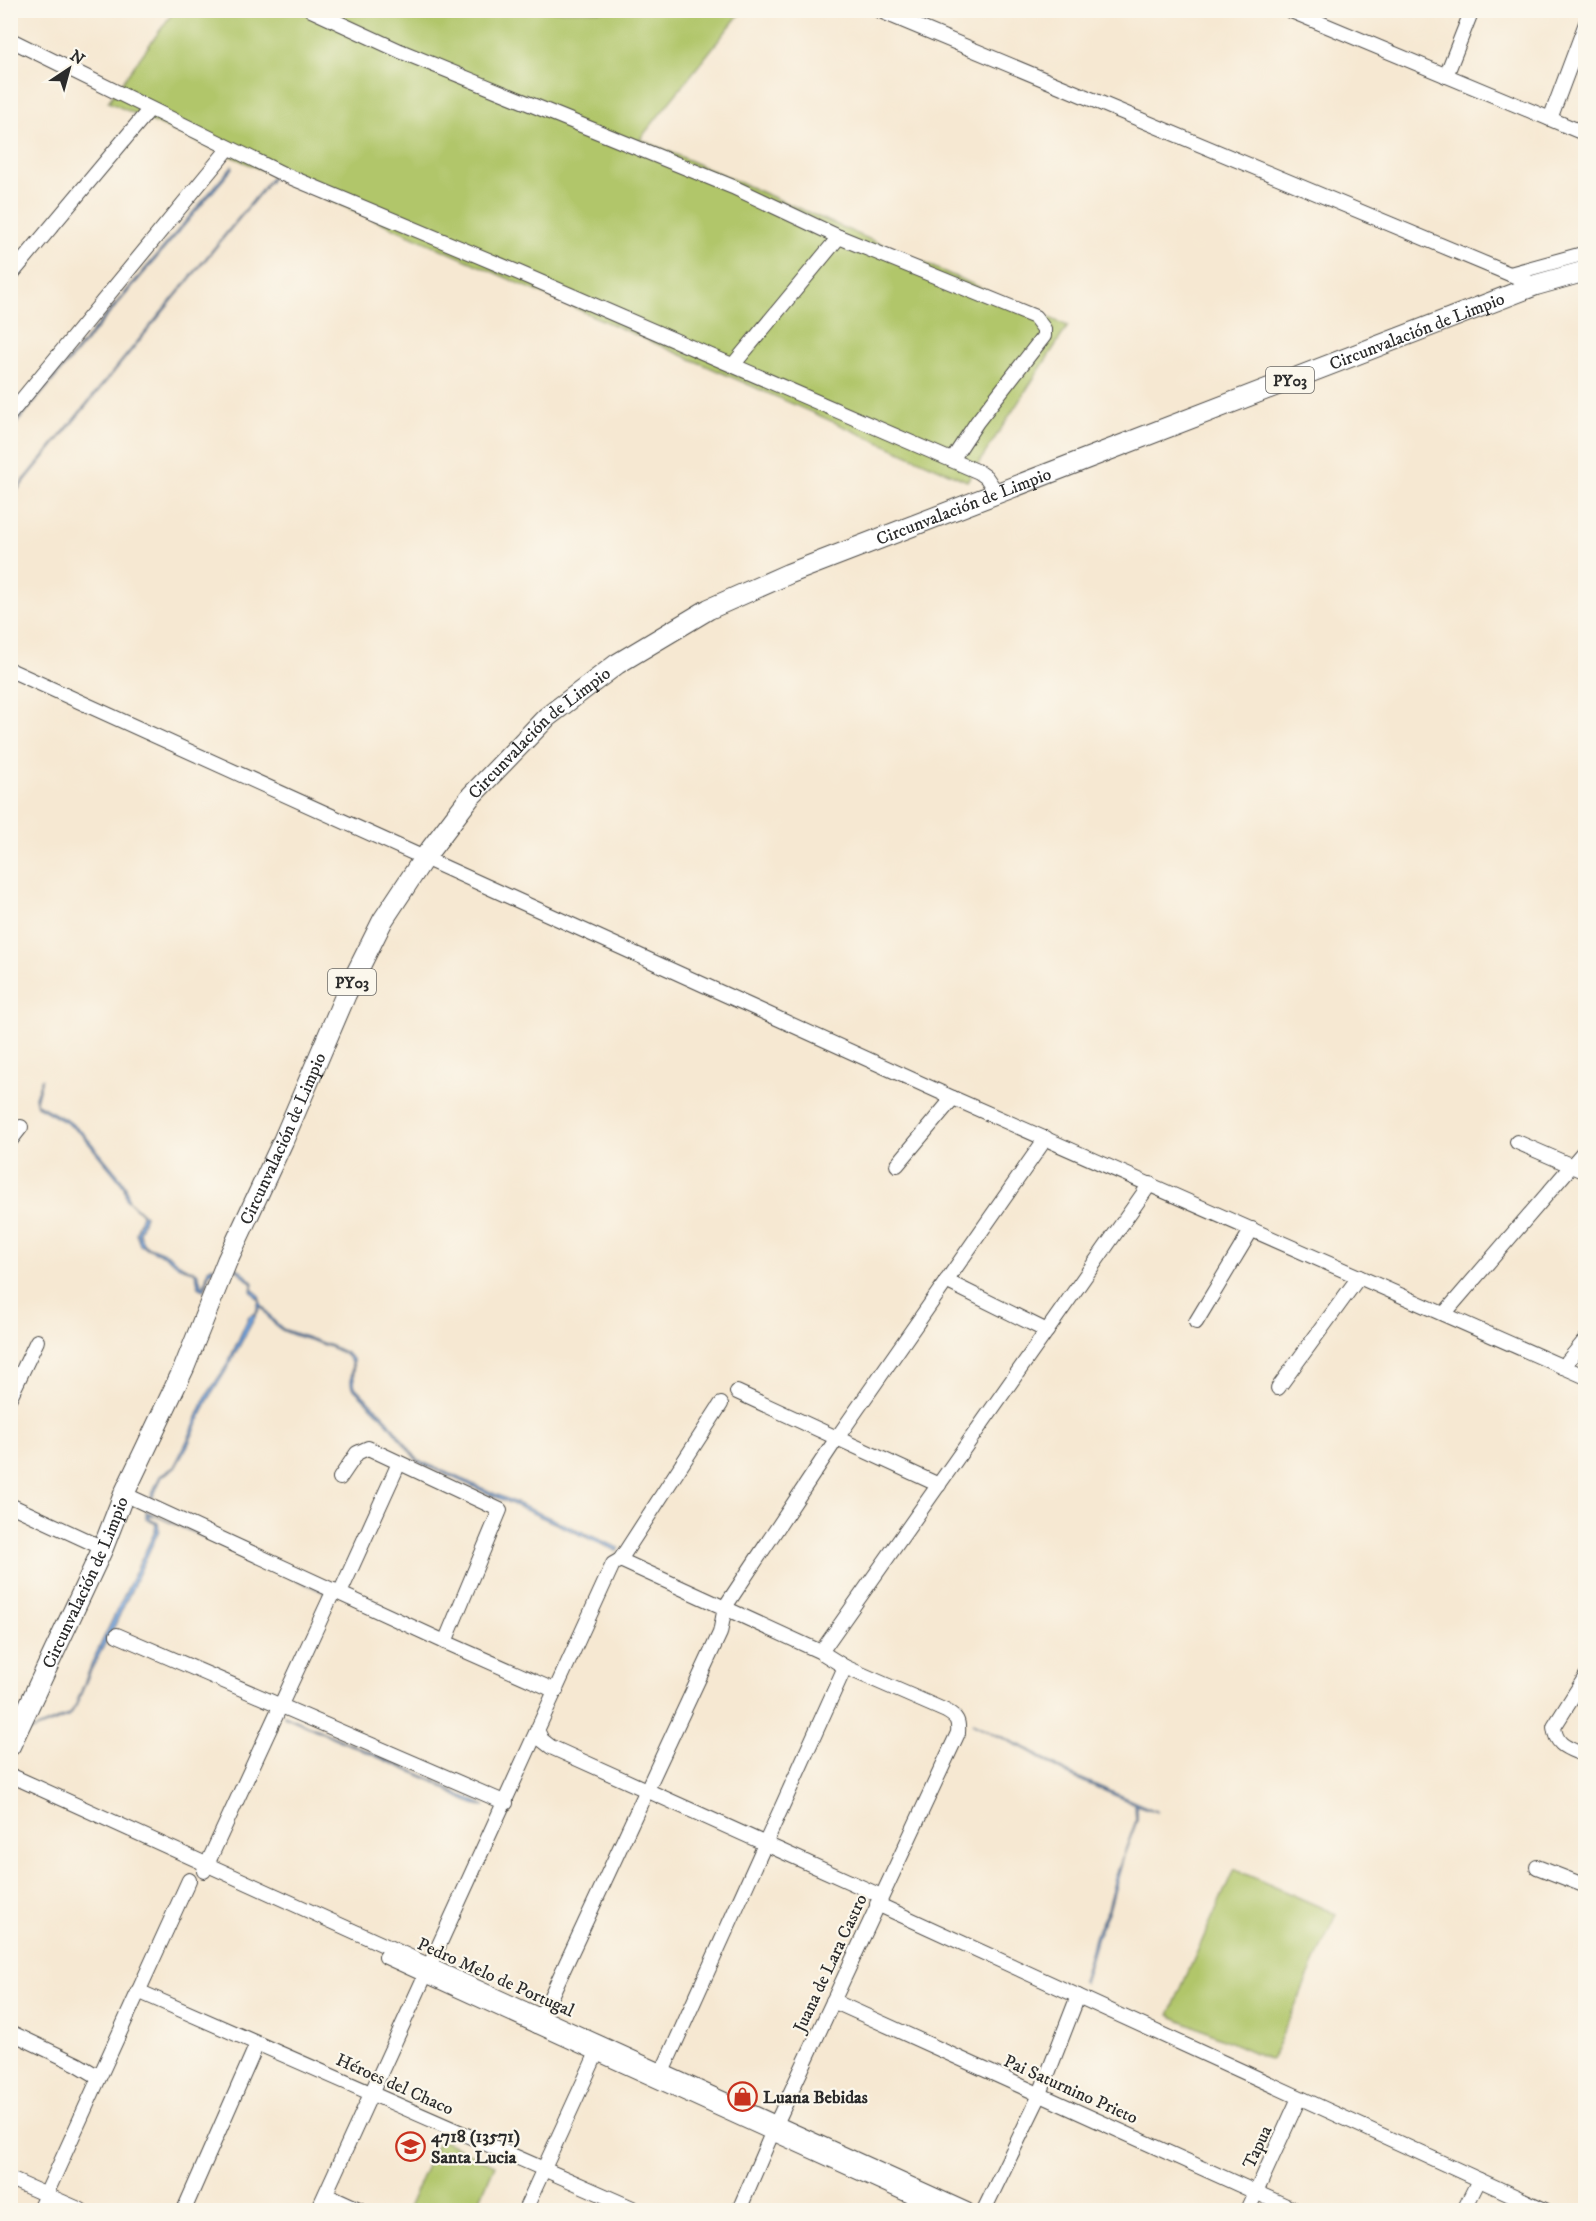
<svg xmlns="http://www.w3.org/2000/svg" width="1596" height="2221" font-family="'IM FELL DW Pica',serif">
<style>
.green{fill:#b1c66b;stroke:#6e784b;stroke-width:1.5}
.water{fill:#71a2dc;stroke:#4e6684;stroke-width:1.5}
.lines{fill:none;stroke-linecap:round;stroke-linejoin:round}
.minor-casing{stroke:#494744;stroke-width:16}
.highway-casing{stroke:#494744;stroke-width:22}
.minor{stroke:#fff;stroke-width:14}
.highway{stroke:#fff;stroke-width:20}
.labels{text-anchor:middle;stroke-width:4.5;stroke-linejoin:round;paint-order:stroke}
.shield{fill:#fbf7ec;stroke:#696865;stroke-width:1.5}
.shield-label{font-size:16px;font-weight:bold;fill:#2b2b2b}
.street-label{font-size:18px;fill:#2b2b2b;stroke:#fbf7ec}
.poi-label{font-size:18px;font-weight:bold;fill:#2b2b2b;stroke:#fbf7ec;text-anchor:start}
</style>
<rect width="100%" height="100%" fill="#fbf7ec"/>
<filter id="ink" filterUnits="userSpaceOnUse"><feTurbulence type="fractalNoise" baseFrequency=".0167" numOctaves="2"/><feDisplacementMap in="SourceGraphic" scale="12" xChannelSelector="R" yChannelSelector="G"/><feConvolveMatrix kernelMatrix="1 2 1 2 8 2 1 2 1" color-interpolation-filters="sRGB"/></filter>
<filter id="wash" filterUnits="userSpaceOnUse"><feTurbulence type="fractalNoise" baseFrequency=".008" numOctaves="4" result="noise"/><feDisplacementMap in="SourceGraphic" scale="24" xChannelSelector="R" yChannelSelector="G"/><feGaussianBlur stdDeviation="1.35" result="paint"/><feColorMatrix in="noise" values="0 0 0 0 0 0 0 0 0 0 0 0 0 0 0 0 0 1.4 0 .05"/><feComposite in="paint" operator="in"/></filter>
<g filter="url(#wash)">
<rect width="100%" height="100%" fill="#f6e8d2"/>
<!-- green -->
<g class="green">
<path d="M174,11H742L640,139L1068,326L967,481L108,102Z"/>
<path d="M1234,1869L1336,1914L1271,2060L1169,2015Z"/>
<path d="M439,2139L495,2165L475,2210H407Z"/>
</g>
<!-- water -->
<g class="water">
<path d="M232,166L233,168L11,430V428Z"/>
<path d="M273,176H274L11,498V496Z"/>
<path d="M42,1078L36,1101L37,1104L68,1121L83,1133L122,1180L126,1187L129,1201L145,1216L139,1233L144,1245L167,1254L184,1267L197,1272L202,1286L205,1285L208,1269L213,1266L214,1269L208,1275L207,1284L204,1290L199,1288L196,1275L193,1271L180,1267L165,1256L140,1245L136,1233L142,1214L126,1199L124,1187L119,1180L82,1135L67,1123L37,1106L35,1097Z"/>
<path d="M233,1266L242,1271L253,1283L252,1289L259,1295L261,1304L274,1321L283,1329L331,1346L346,1353L353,1359L354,1386L387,1419L418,1460L619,1548L617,1551L418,1462L385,1420L352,1387C349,1379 355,1367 350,1360C342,1346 298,1339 282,1330C273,1325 267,1315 261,1306L227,1369L207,1402L188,1445L175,1468L162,1476L153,1497L151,1496L160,1476L174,1467L189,1437L205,1398L227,1365L249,1316L256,1313L259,1300L251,1291L252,1284Z"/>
<path d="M146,1511L326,1593L161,1518L148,1514L149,1519L158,1523L159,1530L116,1623L90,1672L76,1706L68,1717L21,1735L68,1715L75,1707L94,1658L155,1531L156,1524L146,1519Z"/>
<path d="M284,1715L434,1780L453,1792L486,1806C468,1806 449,1791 434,1782L284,1716Z"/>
<path d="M972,1723L1030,1750L1068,1773L1158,1812L1137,1805V1820L1124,1855L1109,1910L1097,1936L1084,1983L1082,1982L1095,1935L1108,1909L1115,1878L1136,1821L1135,1804L1068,1775L1029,1751Z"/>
</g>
</g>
<g filter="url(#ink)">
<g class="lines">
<defs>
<g id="minor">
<path d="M311,10L400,51L733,187L839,237L1035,317L1044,329V336L977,422L952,460"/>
<path d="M878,10L1536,285"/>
<path d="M1289,10L1586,134"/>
<path d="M13,41L283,174L517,272L979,472L986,477L997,493"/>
<path d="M1446,76L1472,10"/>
<path d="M1550,119L1586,23"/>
<path d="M1510,274L1586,253"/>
<path d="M10,276L149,110"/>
<path d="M733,365L839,237"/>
<path d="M10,414L229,148"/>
<path d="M10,670L953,1098L1586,1377"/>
<path d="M10,1141L21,1127"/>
<path d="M1517,1142L1586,1172"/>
<path d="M897,1165L953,1098"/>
<path d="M946,1281L1047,1331"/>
<path d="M1444,1314L1586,1149"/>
<path d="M1196,1322L1252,1229"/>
<path d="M1563,1367L1586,1339"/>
<path d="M1278,1388L1359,1277"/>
<path d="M737,1392L939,1485"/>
<path d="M10,1397L37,1341"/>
<path d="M340,1478L357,1453L368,1448L500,1510L445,1642"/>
<path d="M124,1494L445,1642L556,1691"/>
<path d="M10,1505L103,1548"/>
<path d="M620,1560L721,1404"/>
<path d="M340,1593L399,1463"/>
<path d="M117,1635L506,1803"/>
<path d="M821,1652L1150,1184"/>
<path d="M1586,1676L1554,1727C1556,1747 1569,1748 1586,1756"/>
<path d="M538,1732L542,1740L551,1747L881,1896"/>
<path d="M10,1775L967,2210"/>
<path d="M1537,1867L1586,1886"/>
<path d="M204,1871L334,1590"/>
<path d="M877,1904L1545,2210"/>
<path d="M386,1957L941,2210"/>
<path d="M138,1991L637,2210"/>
<path d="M833,2001L1295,2210"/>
<path d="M537,2026L720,1633L725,1607L837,1438L1046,1138"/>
<path d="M10,2032L77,2064L99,2077"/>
<path d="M659,2079L845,1667"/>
<path d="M10,2179L81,2210"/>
<path d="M326,2194L361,2210"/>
<path d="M39,2210L189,1880"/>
<path d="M184,2210L257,2044"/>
<path d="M318,2210L613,1564L620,1560L821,1652L845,1667L946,1711C957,1717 959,1721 958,1733L776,2124L739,2210"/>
<path d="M525,2210L600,2046"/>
<path d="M984,2210L1038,2099L1078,1996"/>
<path d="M1248,2210L1299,2098"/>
<path d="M1464,2210L1479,2180"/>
</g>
<g id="highway">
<path id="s1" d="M10,1746L103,1548L124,1494L184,1368L227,1261L283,1141L346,994L383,920L424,858L471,796L547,717L617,664L709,609L788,574L1536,285L1586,271"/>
</g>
</defs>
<!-- minor casing -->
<use href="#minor" class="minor-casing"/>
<!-- highway casing -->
<use href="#highway" class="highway-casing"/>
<!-- minor -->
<use href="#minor" class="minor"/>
<!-- highway -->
<use href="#highway" class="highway"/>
</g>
</g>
<!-- icons -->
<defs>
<symbol id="shop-ring" viewBox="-11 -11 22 22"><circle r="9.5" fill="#fbf7ec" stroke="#c8321e" stroke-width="1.5"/><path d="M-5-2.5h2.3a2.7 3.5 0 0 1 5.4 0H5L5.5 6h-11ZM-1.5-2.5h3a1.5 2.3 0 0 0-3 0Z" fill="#c8321e"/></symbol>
<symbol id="school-ring" viewBox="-11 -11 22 22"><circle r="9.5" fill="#fbf7ec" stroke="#c8321e" stroke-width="1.5"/><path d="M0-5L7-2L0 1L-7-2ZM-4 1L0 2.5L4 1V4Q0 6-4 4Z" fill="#c8321e"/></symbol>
</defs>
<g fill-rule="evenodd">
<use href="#shop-ring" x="726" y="2080" width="33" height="33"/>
<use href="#school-ring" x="394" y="2130" width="33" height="33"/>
</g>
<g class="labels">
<!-- shield labels -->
<g class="shield">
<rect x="1266" y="367" width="48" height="26" rx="4.5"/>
<rect x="328" y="969" width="48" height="26" rx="4.5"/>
</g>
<g class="shield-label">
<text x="1290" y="386">PY03</text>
<text x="352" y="988">PY03</text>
</g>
<!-- street labels -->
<g class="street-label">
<text dy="6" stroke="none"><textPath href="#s1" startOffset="2124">Circunvalación de Limpio</textPath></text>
<text dy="6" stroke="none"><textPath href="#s1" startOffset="1638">Circunvalación de Limpio</textPath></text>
<text dy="6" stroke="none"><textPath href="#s1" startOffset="1152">Circunvalación de Limpio</textPath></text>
<text dy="6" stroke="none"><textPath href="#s1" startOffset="666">Circunvalación de Limpio</textPath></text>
<text dy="6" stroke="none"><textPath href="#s1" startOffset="180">Circunvalación de Limpio</textPath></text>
<text transform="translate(830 1963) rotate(-65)" y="6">Juana de Lara Castro</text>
<text transform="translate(496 1977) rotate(24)" y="6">Pedro Melo de Portugal</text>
<text transform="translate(395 2084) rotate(24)" y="6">Héroes del Chaco</text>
<text transform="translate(1071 2089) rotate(24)" y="6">Pai Saturnino Prieto</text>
<text transform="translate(1257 2147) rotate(-65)" y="6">Tapua</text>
</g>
<!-- poi labels -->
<g class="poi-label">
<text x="763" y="2103">Luana Bebidas</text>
<text x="431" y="2142">4718 (13571)<tspan x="431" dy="21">Santa Lucia</tspan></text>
</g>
</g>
<!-- margin -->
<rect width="1596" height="2221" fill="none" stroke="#fbf7ec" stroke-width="36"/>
<!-- north arrow -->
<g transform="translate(69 69) rotate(36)" stroke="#fbf7ec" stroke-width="4.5" paint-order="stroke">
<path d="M0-4.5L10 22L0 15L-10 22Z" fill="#2b2b2b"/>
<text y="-9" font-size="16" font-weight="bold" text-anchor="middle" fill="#2b2b2b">N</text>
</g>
</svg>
